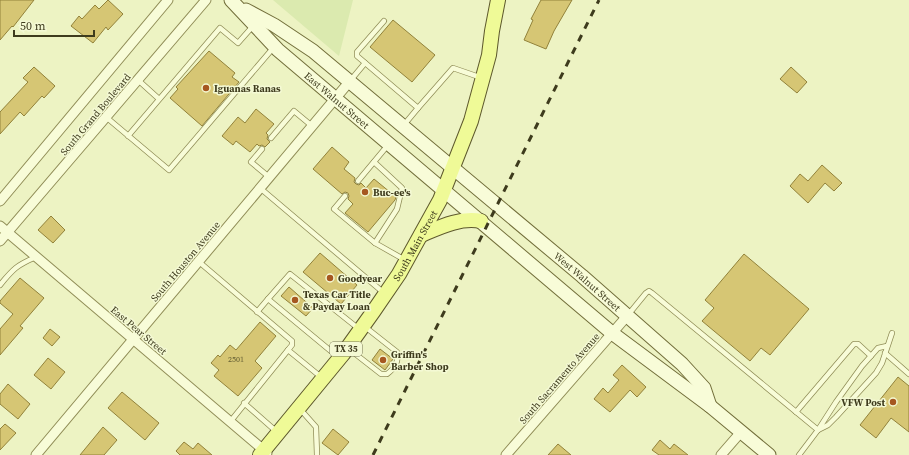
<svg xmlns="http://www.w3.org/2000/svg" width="909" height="455" font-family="'Source Serif 4',serif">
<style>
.farmland{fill:#dbeaaf}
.building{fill:#d6c674;stroke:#92823a}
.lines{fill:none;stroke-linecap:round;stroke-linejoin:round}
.lane-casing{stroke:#908d57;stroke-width:6}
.street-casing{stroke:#908d57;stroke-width:11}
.secondary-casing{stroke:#726e3a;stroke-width:15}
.primary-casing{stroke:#5d582c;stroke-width:16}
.lane{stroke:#f8fcd8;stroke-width:4.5}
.street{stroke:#f8fcd8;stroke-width:9}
.secondary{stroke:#f8fcd8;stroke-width:13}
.primary{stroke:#effa97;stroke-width:14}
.rail{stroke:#3e3b1d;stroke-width:3;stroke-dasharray:7 7;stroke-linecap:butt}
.poi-dot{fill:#a65720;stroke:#f4f9d4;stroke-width:1.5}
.labels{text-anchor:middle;stroke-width:3;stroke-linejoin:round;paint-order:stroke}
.number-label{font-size:8px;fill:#645e33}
.shield{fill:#f4f9d4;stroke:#757454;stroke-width:1}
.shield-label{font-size:9px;font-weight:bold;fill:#3e3b1d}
.poi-label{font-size:10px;font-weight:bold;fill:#3e3b1d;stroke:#f4f9d4;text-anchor:start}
.street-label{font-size:10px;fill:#3e3b1d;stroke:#f4f9d4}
</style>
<rect width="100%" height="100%" fill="#edf3c3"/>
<!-- farmland -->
<path class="farmland" d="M273,0H353L339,56Z"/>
<!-- building -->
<g class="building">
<path d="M0,0H34L13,27L12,26L0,40Z"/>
<path d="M108,0L123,14L108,30L106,27L93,43L71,26L79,16L82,19L95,5L99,9Z"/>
<path d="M541,0H572L554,31L546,49L524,40L533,20L531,19Z"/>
<path d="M393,20L435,55L412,82L370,47Z"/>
<path d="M209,51L235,73L232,77L239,82L202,126L170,98L178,89L176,87Z"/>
<path d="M34,67L55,86L44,98L42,96L24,116L20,112L0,134V112L28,82L23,78Z"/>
<path d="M791,67L807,82L797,93L780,79Z"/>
<path d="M256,109L274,124L266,133L268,135L267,139L270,142L265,147L262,145L259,146L257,144L250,152L236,141L233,145L222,136L238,117L245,123Z"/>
<path d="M332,147L349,162L344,169L355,178L354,182L356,184L359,185L361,183L366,188L374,179L396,197L395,200L368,232L345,213L353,204L348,199L349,196L348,193L345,192L342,194L313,169Z"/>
<path d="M822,165L842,183L834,191L825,183L808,203L790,186L800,174L808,181Z"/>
<path d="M51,216L65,230L53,243L38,230Z"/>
<path d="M320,253L357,285L341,304L303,272Z"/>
<path d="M744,254L809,309L770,355L761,348L750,361L702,321L714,308L705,300Z"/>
<path d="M20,278L44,298L20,326L23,328L0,355V329L13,314L0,303V301Z"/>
<path d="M289,287L313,308L306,316L281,296Z"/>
<path d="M260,322L276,336L255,361L262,368L238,396L214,376L219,370L211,363L218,355L220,357L230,345L236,350Z"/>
<path d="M50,329L60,337L52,346L43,338Z"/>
<path d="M380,349L393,359L385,370L372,360Z"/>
<path d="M48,358L65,372L51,389L34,375Z"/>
<path d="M622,365L646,387L637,397L630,390L610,412L594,399L603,388L608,393L619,380L613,375Z"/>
<path d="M898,377L909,386V432L891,418L876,438L860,425Z"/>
<path d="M8,384L30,404L18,419L0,404V394Z"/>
<path d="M122,392L159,423L145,440L108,408Z"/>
<path d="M5,424L16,433L0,450V429Z"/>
<path d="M103,427L117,440L104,455H80Z"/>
<path d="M333,429L349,442L338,455L322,443Z"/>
<path d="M660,440L670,449L674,444L688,455H659L652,450Z"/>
<path d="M184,442L193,449L198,443L212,455H180L176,451Z"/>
<path d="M558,444L571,455H548Z"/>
</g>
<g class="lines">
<defs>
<g id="lane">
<path d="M384,21L357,52V56L418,108L453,68L482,78"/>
<path d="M138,80L159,99"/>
<path d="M350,81L365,63"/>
<path d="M106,117L169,170L274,47"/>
<path d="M403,126L418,108"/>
<path d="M128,136L220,28L238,43L253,26"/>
<path d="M271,138L294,111L312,126"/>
<path d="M262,149L251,162L269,177"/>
<path d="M374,162L402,188L397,209L375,243"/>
<path d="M358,181L388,145"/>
<path d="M260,188L384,293"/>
<path d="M345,196L334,209L375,243L405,260"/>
<path d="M198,261L292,341V345L288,350L321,377"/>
<path d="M0,285C13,269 17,265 36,257"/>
<path d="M257,312L268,299"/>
<path d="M628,315L646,293L649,291L652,293L818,430L836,402L862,366L878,348L887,346"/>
<path d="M349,349L381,374H387C395,368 399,362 397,352L364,326"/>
<path d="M885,353L909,374"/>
<path d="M338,357L268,299L290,274L359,329"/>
<path d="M244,403L277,432"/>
<path d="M300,409L316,427L317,455"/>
<path d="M796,412L854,344H858L871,356"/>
<path d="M230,422L288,350"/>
<path d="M799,455L818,430L828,425L836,417L876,373L882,363L892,333"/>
</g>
<g id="street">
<path d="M0,201L168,0"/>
<path d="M0,226L267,453"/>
<path d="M0,241L206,0"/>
<path d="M36,455L350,81"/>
<path d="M506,455L628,315"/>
<path d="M721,455L741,432"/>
</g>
<g id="secondary">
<path id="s1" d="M231,0L278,50L612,333L710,406L769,455"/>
<path id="s2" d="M246,10L274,25L313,51L582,276L682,364L704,388L710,406"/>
</g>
<g id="primary">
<path d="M421,235C440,227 460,217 481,221"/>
<path id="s3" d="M260,455L343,354L373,312L399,274L440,200L471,121L489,55L492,31L498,0"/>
</g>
</defs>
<!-- lane casing -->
<use href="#lane" class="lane-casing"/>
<!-- street casing -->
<use href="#street" class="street-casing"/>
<!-- secondary casing -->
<use href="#secondary" class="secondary-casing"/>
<!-- primary casing -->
<use href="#primary" class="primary-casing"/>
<!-- lane -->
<use href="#lane" class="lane"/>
<!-- street -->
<use href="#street" class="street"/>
<!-- secondary -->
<use href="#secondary" class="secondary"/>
<!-- primary -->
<use href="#primary" class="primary"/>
<!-- rail -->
<path class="rail" d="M373,455L599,0"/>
</g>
<!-- markers -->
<g class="poi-dot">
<circle cx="206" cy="88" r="4"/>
<circle cx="365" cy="192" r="4"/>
<circle cx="330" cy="278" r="4"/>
<circle cx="295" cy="300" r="4"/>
<circle cx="383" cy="360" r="4"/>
<circle cx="893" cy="402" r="4"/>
</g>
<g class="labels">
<!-- number labels -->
<g class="number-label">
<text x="236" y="362">2501</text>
</g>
<!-- shield labels -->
<rect class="shield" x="330" y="342" width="32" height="14" rx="3"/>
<g class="shield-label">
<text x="346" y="352">TX 35</text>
</g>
<!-- poi labels -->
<g class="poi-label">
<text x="214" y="92">Iguanas Ranas</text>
<text x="373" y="196">Buc-ee's</text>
<text x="338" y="282">Goodyear</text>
<text x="303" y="298">Texas Car Title<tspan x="303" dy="12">&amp; Payday Loan</tspan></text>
<text x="391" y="358">Griffin's<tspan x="391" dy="12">Barber Shop</tspan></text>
<text x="885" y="406" text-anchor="end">VFW Post</text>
</g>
<!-- street labels -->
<g class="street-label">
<text dy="4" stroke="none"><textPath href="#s1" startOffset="146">East Walnut Street</textPath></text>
<text transform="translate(95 114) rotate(-50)" y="4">South Grand Boulevard</text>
<text dy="4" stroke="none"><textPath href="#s3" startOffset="261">South Main Street</textPath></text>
<text transform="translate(185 261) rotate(-50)" y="4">South Houston Avenue</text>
<text dy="4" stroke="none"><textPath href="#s2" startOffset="437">West Walnut Street</textPath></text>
<text transform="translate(139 330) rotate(40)" y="4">East Pear Street</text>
<text transform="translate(559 378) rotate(-49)" y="4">South Sacramento Avenue</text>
</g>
</g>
<!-- scale -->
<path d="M14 30v6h80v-6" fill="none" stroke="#3e3b1d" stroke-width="2"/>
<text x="20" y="30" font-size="12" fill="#3e3b1d" stroke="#f4f9d4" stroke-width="3" paint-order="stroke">50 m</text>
</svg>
